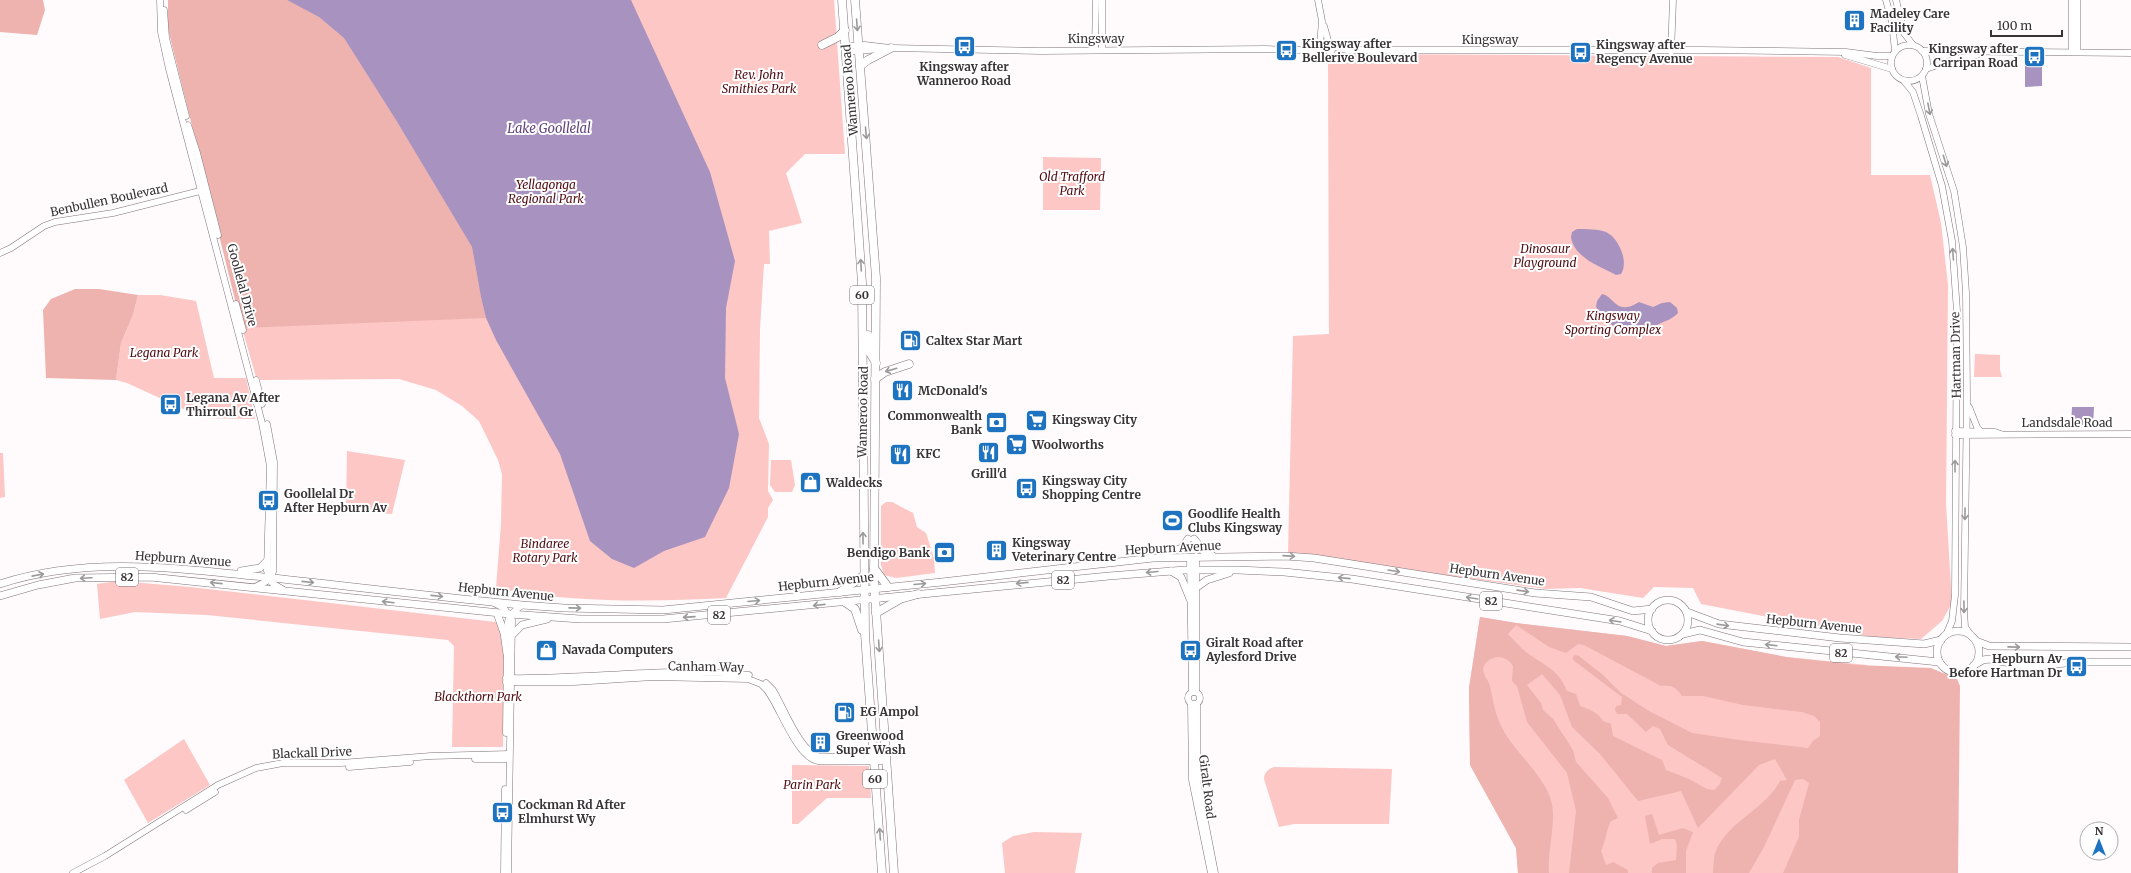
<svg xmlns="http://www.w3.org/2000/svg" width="2131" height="873" font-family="Merriweather,serif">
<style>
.green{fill:#fcc7c4}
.forest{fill:#eeb2af;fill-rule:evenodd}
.water{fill:#a892bf}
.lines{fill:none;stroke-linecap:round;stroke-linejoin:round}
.secondary-casing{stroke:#7f747a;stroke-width:7}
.primary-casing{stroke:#7f747a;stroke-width:8}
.highway-casing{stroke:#7f747a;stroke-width:9}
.secondary{stroke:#fff;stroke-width:6}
.primary{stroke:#fff;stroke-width:7}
.highway{stroke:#fff;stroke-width:8}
.oneway{stroke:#9c999a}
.labels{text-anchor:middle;stroke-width:4;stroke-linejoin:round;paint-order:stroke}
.shield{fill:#fff;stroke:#747072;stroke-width:1}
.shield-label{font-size:11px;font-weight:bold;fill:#383336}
.poi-label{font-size:12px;font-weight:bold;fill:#383336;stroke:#fff;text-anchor:start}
.street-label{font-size:12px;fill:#383336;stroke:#fff}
.park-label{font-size:12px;font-style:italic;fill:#520d13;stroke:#fff}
.water-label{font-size:13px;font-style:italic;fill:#63437f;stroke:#fff}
</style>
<rect width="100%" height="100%" fill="#fffafc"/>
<!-- green -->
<g class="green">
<path d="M169,0H834L845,154H805L786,173L802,223L769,231L770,264H764L760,329L759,418L769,444L768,491L773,500L768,508V517L726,598C649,602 572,603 496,588L501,524L502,474L498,460L479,421L462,406L436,390L399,379L260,380L259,377H256L242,328Z"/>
<path d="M1349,54L1838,57L1871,68V175H1930L1941,223L1948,285L1946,504L1952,603L1942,621L1921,639L1872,637L1701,604L1693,588L1654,587L1643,598L1580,588L1546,589L1288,554L1293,336L1329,334L1328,58L1337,55Z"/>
<path d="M1043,157L1101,158L1100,210H1043Z"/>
<path d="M138,295H160L196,301L214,378H246L255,419L203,418L127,383L116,380L121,343L133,315Z"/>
<path d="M1975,354L2000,355V370L2002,377H1974Z"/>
<path d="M347,451L405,460L392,514L346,511Z"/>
<path d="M0,453H3L5,497L0,498Z"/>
<path d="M771,460H791L795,485L792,492H775L770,485Z"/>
<path d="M886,502H892L913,513L917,527L926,533L934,558L935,573L896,578L884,575L881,565V506Z"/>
<path d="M118,581L190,587L504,623L503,747H452L454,646L448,640L207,615L135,612L100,619L97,584Z"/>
<path d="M1480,617L1516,623L1627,636L1666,646L1702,641L1786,657L1867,665L1826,873H1518L1516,848L1470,765L1469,688Z"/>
<path d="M184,739L210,785L148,823L124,780Z"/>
<path d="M792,765L869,766L871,798H827L798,824H792Z"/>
<path d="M1274,767L1392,769L1389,824H1294L1279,827L1264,779C1264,773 1268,769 1274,767Z"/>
<path d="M1034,832L1082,833L1075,873H1005L1002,843L1013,836Z"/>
</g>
<!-- forest -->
<g class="forest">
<path d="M0,0H43L45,10L37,35L0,32Z"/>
<path d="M168,0H287L319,17L344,38L396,120L472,247L481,297L486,318L242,328L168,29Z"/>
<path d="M75,289H99L138,295L133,315L121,343L116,380L46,378L43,310L51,299Z"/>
<path d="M1480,617L1516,623L1627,636L1666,646L1702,641L1786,657L1857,665L1931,668L1957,679L1960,686L1958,873H1783L1799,837V820L1809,783L1803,779L1795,780L1764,847L1749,873H1713C1714,866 1713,857 1716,851C1728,821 1766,809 1780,781L1787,780L1775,759L1759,765L1698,828L1681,791L1638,801L1600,754L1572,727L1560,695L1542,674L1527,685L1541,703L1543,710L1553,719L1573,750L1576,762L1608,798L1618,818L1611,821C1606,831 1606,840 1601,851L1606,865L1613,862L1628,870V873H1569L1576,811L1567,773L1527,722L1517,686L1512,681L1513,666C1510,661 1505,657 1498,657C1492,657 1484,662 1483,669C1483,674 1487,679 1489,683C1493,697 1494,711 1500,724C1512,750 1541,772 1550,797C1558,818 1547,850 1549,873H1518L1516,848L1470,765L1469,688ZM1516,625L1549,647L1566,653L1578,644L1584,645L1661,686C1672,685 1676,687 1682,696H1703L1743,705L1802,712L1814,716L1820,722V736L1813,741L1808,748L1739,740L1692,733L1649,711L1621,693L1603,675L1579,656L1575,655L1573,657V660C1590,672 1605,685 1622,697L1621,705L1616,706L1615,710L1617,714H1627L1646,732L1653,726L1660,729L1668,745L1722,778L1720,784L1714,790L1707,789L1689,779L1666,770L1662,760L1613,736L1611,724L1603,721C1599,713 1589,709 1580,706L1576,694L1567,691C1558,668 1544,666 1526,652C1520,647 1514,640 1508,634Z"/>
<path d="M1652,814L1659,835L1683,828L1693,832L1686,851V873H1652V868L1658,863L1676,860L1677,846L1675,839H1662L1650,844L1645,816Z"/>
</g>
<!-- water -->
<g class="water">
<path d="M287,0H631L710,172L735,261L726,308L725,378L739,434L729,488L705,537L664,551L634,568L612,559L590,541L560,454L496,340L486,318L481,297L472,247L396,120L344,38L319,17Z"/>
<path d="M2029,59H2042V86L2025,87V63Z"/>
<path d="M1577,229C1586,229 1598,229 1606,232C1619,238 1629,262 1621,274L1616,275C1600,266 1574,258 1571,237L1572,232Z"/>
<path d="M1602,294C1612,296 1615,309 1627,307C1631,307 1635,304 1639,302L1653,307L1662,303L1670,302L1677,308L1678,313C1673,319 1665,321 1659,324C1629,339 1615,334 1596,307L1597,301Z"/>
<path d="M2072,407H2094L2093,428L2071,427Z"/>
</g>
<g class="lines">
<defs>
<g id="secondary">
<path d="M160,0L161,32L169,69L262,423L270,466L267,571L272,583L284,590"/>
<path d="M1318,0L1322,21L1320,45"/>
<path d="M1886,0L1892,22L1895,51"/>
<path d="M1896,0L1904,33L1913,45"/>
<path d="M2077,0V51"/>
<path d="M164,10L166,38L186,116"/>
<path d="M1324,26L1329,44"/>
<circle cx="1325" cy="50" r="7"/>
<circle cx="1909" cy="63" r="18"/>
<path d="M846,46L865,45L890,48"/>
<path d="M1331,46L1347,50H1701L1846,52L1877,56H1892"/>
<path d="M1095,49L1096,0"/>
<path d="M1102,49V0"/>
<path d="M1922,51L2131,53"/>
<path d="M2072,51V0"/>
<path d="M846,52L891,48L1041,51L1265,49L1301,50L1320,54"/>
<path d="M1671,52L1673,0"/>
<path d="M1845,55L1892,69"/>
<path d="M1926,69L1956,59L1977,55"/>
<path d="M1922,76L1929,114L1954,191L1963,247L1966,293L1967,399L1964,611L1965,627L1972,637"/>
<path d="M1904,81L1913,92L1921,116L1942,186L1952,241L1957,311L1955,595L1952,621L1946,635"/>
<path d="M188,125L197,153L218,235"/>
<path d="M0,253L11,248L44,226L55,222L113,213L204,190"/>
<path d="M236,304L243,330"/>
<path d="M256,380L262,404"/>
<path d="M1969,407L1977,427L1980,431"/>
<path d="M1955,431L1995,432L2001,434"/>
<path d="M1955,435L2131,434"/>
<path d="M1196,556V692"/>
<path d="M1190,557L1192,692"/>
<path d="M255,587L267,581L273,572L274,462L267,424"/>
<path d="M494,603L504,608L512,620L508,873"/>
<path d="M507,639C507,620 506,617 522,605"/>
<path d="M506,678C587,680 668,666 749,675"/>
<path d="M506,682H574L653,677L748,679L761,684L767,690C780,707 797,758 818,761H886"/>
<path d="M766,683L773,690C783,706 800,753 820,757L886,756"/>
<circle cx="1194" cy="698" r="6"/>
<path d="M1191,704L1192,780L1211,873"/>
<path d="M1197,704V780L1215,873"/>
<path d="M506,733L507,651"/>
<path d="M475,759H509"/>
<path d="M349,767L410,762"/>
<path d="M186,810L215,792"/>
<path d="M73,873L105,856L218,785L256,768L283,763H341L431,756L509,754"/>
<path d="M504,873L505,789"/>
</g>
<g id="primary">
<path d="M1194,539L1205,553L1212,555"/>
<path d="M1162,554L1182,548L1188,539"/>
<path d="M241,571L260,568L267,561"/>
<path d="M1171,571L1181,577L1190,599"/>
<path d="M0,584C89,555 182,569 273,578C356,587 439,597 522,605L564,608L663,610L942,582L1153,558L1285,556L1314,558L1535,593L1591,597L1633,611L1652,609"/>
<path d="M1197,587L1207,580L1229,573"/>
<path d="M0,596L38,585L75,578L150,577L510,614L580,619H663L1109,576L1185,570H1237L1284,572L1352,579L1620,621L1652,631"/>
<circle cx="1668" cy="620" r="20"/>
<path d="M1687,612L1719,624L1840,638L1924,644L1941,640"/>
<path d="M497,613L504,633L507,654"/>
<circle cx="1958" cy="652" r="21"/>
<path d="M1683,634L1700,630L1743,642L1939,662"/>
<path d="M512,635L522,625L547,619"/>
<path d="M1976,641L1989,646L2131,647"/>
<path d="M1974,665L1983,660L1989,659L2032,667L2073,662H2131"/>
</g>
<g id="highway">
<path d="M842,0L862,283L865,634L882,873"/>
<path d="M855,0L876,278L874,581L894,873"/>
<path d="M822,45L838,37L845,30"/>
<path d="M860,66L868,60L891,48"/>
<path d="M868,335L869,351L876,363"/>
<path d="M875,379L885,372L909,364"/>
<path d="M874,568L888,587"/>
<path d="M840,592L863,576"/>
<path d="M845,602L855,609L862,630"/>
<path d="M876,613L900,599L918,594"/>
</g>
</defs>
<!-- secondary casing -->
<use href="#secondary" class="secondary-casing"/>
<!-- primary casing -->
<use href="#primary" class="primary-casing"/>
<!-- highway casing -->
<use href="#highway" class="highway-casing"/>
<!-- secondary -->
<use href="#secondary" class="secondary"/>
<!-- primary -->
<use href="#primary" class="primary"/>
<!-- highway -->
<use href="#highway" class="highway"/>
</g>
<!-- one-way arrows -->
<defs><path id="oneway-shaft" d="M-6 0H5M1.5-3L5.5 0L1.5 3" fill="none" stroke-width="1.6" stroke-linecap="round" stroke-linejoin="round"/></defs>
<g class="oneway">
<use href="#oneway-shaft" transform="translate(857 25) rotate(86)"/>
<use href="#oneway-shaft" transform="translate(1929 109) rotate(79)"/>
<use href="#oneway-shaft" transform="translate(866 133) rotate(85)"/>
<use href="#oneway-shaft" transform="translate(1945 161) rotate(73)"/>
<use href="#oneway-shaft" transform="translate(1953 254) rotate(-94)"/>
<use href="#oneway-shaft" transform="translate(861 265) rotate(-93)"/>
<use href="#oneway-shaft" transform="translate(891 370) rotate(164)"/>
<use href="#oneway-shaft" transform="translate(1955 466) rotate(-90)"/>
<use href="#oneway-shaft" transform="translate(1965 514) rotate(91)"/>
<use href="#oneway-shaft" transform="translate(863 538) rotate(-90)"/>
<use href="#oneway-shaft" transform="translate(1289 556) rotate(4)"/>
<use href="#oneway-shaft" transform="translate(1394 571) rotate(9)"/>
<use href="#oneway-shaft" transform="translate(1152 572) rotate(175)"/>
<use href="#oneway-shaft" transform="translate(38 575) rotate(-11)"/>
<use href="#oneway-shaft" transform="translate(86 578) rotate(177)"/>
<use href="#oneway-shaft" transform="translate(1344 578) rotate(-174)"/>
<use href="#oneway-shaft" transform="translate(308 582) rotate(6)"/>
<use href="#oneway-shaft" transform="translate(216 583) rotate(-174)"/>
<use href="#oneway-shaft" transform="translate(1022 583) rotate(174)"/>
<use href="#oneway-shaft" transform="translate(920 584) rotate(-5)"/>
<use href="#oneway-shaft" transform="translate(1523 591) rotate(8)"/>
<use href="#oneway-shaft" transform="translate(437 596) rotate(6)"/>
<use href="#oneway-shaft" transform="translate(1472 598) rotate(-171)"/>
<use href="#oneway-shaft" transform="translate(754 601) rotate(-5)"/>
<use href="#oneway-shaft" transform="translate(388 602) rotate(-173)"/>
<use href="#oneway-shaft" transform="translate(819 605) rotate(174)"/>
<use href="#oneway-shaft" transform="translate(1964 607) rotate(89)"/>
<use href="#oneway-shaft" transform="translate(575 608) rotate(1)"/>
<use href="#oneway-shaft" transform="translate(689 617) rotate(176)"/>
<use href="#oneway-shaft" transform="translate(1615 621) rotate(-171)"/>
<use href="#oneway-shaft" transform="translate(1723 625) rotate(8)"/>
<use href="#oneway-shaft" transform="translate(1771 645) rotate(-173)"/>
<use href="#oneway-shaft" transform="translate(879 646) rotate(86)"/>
<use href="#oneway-shaft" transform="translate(2014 647) rotate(1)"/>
<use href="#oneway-shaft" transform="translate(1901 657) rotate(-177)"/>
<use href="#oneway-shaft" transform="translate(880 834) rotate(-94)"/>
</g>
<!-- icons -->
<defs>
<symbol id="building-square" viewBox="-11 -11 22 22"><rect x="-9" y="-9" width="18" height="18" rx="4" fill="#1e73c1" stroke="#fff"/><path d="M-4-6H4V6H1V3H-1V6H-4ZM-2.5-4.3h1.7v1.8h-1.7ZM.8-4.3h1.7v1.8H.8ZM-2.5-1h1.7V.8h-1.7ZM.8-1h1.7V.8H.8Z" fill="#fff"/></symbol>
<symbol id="bus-square" viewBox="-11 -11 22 22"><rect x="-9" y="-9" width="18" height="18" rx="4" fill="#1e73c1" stroke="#fff"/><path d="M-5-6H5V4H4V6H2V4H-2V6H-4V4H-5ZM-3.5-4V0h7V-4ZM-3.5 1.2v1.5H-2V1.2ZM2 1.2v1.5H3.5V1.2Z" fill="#fff"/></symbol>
<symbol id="fuel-square" viewBox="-11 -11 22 22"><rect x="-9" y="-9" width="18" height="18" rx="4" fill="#1e73c1" stroke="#fff"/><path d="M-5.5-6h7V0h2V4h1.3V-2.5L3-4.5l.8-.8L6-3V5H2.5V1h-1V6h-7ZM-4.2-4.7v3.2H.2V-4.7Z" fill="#fff"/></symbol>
<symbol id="restaurant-square" viewBox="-11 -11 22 22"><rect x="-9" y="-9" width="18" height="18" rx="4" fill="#1e73c1" stroke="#fff"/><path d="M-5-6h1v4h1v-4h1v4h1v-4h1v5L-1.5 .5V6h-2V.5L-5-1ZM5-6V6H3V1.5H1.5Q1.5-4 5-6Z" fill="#fff"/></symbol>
<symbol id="supermarket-square" viewBox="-11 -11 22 22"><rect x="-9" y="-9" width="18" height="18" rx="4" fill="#1e73c1" stroke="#fff"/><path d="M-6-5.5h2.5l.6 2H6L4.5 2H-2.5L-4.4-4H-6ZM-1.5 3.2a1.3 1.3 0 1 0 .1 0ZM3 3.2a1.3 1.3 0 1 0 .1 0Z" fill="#fff"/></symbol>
<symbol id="bank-square" viewBox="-11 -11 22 22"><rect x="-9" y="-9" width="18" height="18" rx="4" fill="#1e73c1" stroke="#fff"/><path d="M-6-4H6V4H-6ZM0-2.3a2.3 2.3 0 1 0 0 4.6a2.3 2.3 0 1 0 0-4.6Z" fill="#fff"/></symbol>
<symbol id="shop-square" viewBox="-11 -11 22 22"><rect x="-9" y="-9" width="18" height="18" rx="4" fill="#1e73c1" stroke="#fff"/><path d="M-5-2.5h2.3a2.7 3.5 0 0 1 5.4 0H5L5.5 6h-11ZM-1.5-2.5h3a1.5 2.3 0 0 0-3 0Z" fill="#fff"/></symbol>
<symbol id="stadium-square" viewBox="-11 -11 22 22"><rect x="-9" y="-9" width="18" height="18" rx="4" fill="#1e73c1" stroke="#fff"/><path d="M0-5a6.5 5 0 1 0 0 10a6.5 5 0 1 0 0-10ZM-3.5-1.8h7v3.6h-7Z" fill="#fff"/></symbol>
</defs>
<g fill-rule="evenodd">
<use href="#building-square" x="1842" y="8" width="25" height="25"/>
<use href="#bus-square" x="952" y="34" width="25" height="25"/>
<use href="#bus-square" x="1274" y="38" width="25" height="25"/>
<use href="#bus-square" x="1568" y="40" width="25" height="25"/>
<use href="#bus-square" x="2022" y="44" width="25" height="25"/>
<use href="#fuel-square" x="898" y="328" width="25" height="25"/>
<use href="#restaurant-square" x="890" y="378" width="25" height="25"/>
<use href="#bus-square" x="158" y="392" width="25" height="25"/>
<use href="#supermarket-square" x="1024" y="408" width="25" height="25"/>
<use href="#bank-square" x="984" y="410" width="25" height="25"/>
<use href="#supermarket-square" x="1004" y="432" width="25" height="25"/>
<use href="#restaurant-square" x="976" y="440" width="25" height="25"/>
<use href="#restaurant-square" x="888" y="442" width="25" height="25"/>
<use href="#shop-square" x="798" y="470" width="25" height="25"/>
<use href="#bus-square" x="1014" y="476" width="25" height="25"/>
<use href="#bus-square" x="256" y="488" width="25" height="25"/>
<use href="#stadium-square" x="1160" y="508" width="25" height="25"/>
<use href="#building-square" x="984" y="538" width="25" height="25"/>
<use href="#bank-square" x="932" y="540" width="25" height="25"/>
<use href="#shop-square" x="534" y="638" width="25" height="25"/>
<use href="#bus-square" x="1178" y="638" width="25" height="25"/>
<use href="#bus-square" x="2064" y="654" width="25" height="25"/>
<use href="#fuel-square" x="832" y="700" width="25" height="25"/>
<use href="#building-square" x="808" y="730" width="25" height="25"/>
<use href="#bus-square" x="490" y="800" width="25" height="25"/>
</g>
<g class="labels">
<!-- shield labels -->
<g class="shield">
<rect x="850" y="286" width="24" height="18" rx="3"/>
<rect x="116" y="568" width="22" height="18" rx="3"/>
<rect x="1052" y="571" width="22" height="18" rx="3"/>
<rect x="1480" y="592" width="22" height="18" rx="3"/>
<rect x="708" y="606" width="22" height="18" rx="3"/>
<rect x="1830" y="644" width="22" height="18" rx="3"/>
<rect x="863" y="770" width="24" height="18" rx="3"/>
</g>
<g class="shield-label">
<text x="862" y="299">60</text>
<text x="127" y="581">82</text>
<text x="1063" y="584">82</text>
<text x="1491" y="605">82</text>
<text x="719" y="619">82</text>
<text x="1841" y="657">82</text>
<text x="875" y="783">60</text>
</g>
<!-- poi labels -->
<g class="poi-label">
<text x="1870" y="18">Madeley Care<tspan x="1870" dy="14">Facility</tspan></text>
<text x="1302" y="48">Kingsway after<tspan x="1302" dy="14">Bellerive Boulevard</tspan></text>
<text x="1596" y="49">Kingsway after<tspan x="1596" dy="14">Regency Avenue</tspan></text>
<text x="2018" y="53" text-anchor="end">Kingsway after<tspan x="2018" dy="14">Carripan Road</tspan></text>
<text x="964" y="71" text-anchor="middle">Kingsway after<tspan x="964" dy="14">Wanneroo Road</tspan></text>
<text x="926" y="345">Caltex Star Mart</text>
<text x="918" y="395">McDonald's</text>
<text x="186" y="402">Legana Av After<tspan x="186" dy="14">Thirroul Gr</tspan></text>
<text x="982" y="420" text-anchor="end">Commonwealth<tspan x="982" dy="14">Bank</tspan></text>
<text x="1052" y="424">Kingsway City</text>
<text x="1032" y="449">Woolworths</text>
<text x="916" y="458">KFC</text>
<text x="989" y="478" text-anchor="middle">Grill'd</text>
<text x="1042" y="485">Kingsway City<tspan x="1042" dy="14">Shopping Centre</tspan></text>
<text x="826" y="487">Waldecks</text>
<text x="284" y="498">Goollelal Dr<tspan x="284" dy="14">After Hepburn Av</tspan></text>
<text x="1188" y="518">Goodlife Health<tspan x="1188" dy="14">Clubs Kingsway</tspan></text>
<text x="1012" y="547">Kingsway<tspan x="1012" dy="14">Veterinary Centre</tspan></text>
<text x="930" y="557" text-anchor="end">Bendigo Bank</text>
<text x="1206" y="647">Giralt Road after<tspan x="1206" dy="14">Aylesford Drive</tspan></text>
<text x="562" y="654">Navada Computers</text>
<text x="2062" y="663" text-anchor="end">Hepburn Av<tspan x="2062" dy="14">Before Hartman Dr</tspan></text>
<text x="860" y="716">EG Ampol</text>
<text x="836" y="740">Greenwood<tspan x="836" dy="14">Super Wash</tspan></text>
<text x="518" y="809">Cockman Rd After<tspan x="518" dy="14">Elmhurst Wy</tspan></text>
</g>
<!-- street labels -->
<g class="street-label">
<text x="1096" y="43">Kingsway</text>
<text x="1490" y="44">Kingsway</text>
<text transform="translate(850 90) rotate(-95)" y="4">Wanneroo Road</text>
<text transform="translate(109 200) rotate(-12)" y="4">Benbullen Boulevard</text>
<text transform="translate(242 285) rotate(75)" y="4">Goollelal Drive</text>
<text transform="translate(1956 355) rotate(-91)" y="4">Hartman Drive</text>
<text transform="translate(863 412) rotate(-89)" y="4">Wanneroo Road</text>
<text x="2067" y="427">Landsdale Road</text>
<text transform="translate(1173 548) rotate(-3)" y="4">Hepburn Avenue</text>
<text transform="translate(183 559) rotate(4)" y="4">Hepburn Avenue</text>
<text transform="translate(1497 575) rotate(8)" y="4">Hepburn Avenue</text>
<text transform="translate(826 582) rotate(-6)" y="4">Hepburn Avenue</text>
<text transform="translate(506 592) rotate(6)" y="4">Hepburn Avenue</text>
<text transform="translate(1814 624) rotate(6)" y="4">Hepburn Avenue</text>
<text transform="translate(706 667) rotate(1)" y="4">Canham Way</text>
<text transform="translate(312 753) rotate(-2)" y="4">Blackall Drive</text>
<text transform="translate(1207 787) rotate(83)" y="4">Giralt Road</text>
</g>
<!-- park labels -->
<g class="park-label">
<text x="759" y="79">Rev. John<tspan x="759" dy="14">Smithies Park</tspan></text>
<text x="1072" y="181">Old Trafford<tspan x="1072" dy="14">Park</tspan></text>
<text x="546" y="189">Yellagonga<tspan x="546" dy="14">Regional Park</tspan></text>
<text x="1545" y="253">Dinosaur<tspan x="1545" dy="14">Playground</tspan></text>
<text x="1613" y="320">Kingsway<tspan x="1613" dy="14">Sporting Complex</tspan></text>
<text x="164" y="357">Legana Park</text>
<text x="545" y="548">Bindaree<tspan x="545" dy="14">Rotary Park</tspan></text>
<text x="478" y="701">Blackthorn Park</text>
<text x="812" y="789">Parin Park</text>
</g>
<!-- water labels -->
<g class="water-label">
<text x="549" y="133">Lake Goollelal</text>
</g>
</g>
<!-- north arrow -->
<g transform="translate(2099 841)"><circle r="19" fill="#ffffff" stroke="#afadaf"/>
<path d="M0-3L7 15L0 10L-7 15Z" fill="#1e73c1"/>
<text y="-6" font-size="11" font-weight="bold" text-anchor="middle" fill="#383336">N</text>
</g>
<!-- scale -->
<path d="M1991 30v6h71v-6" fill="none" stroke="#383336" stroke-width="2"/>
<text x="1997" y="30" font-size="12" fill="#383336" stroke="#ffffff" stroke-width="3" paint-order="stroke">100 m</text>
</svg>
